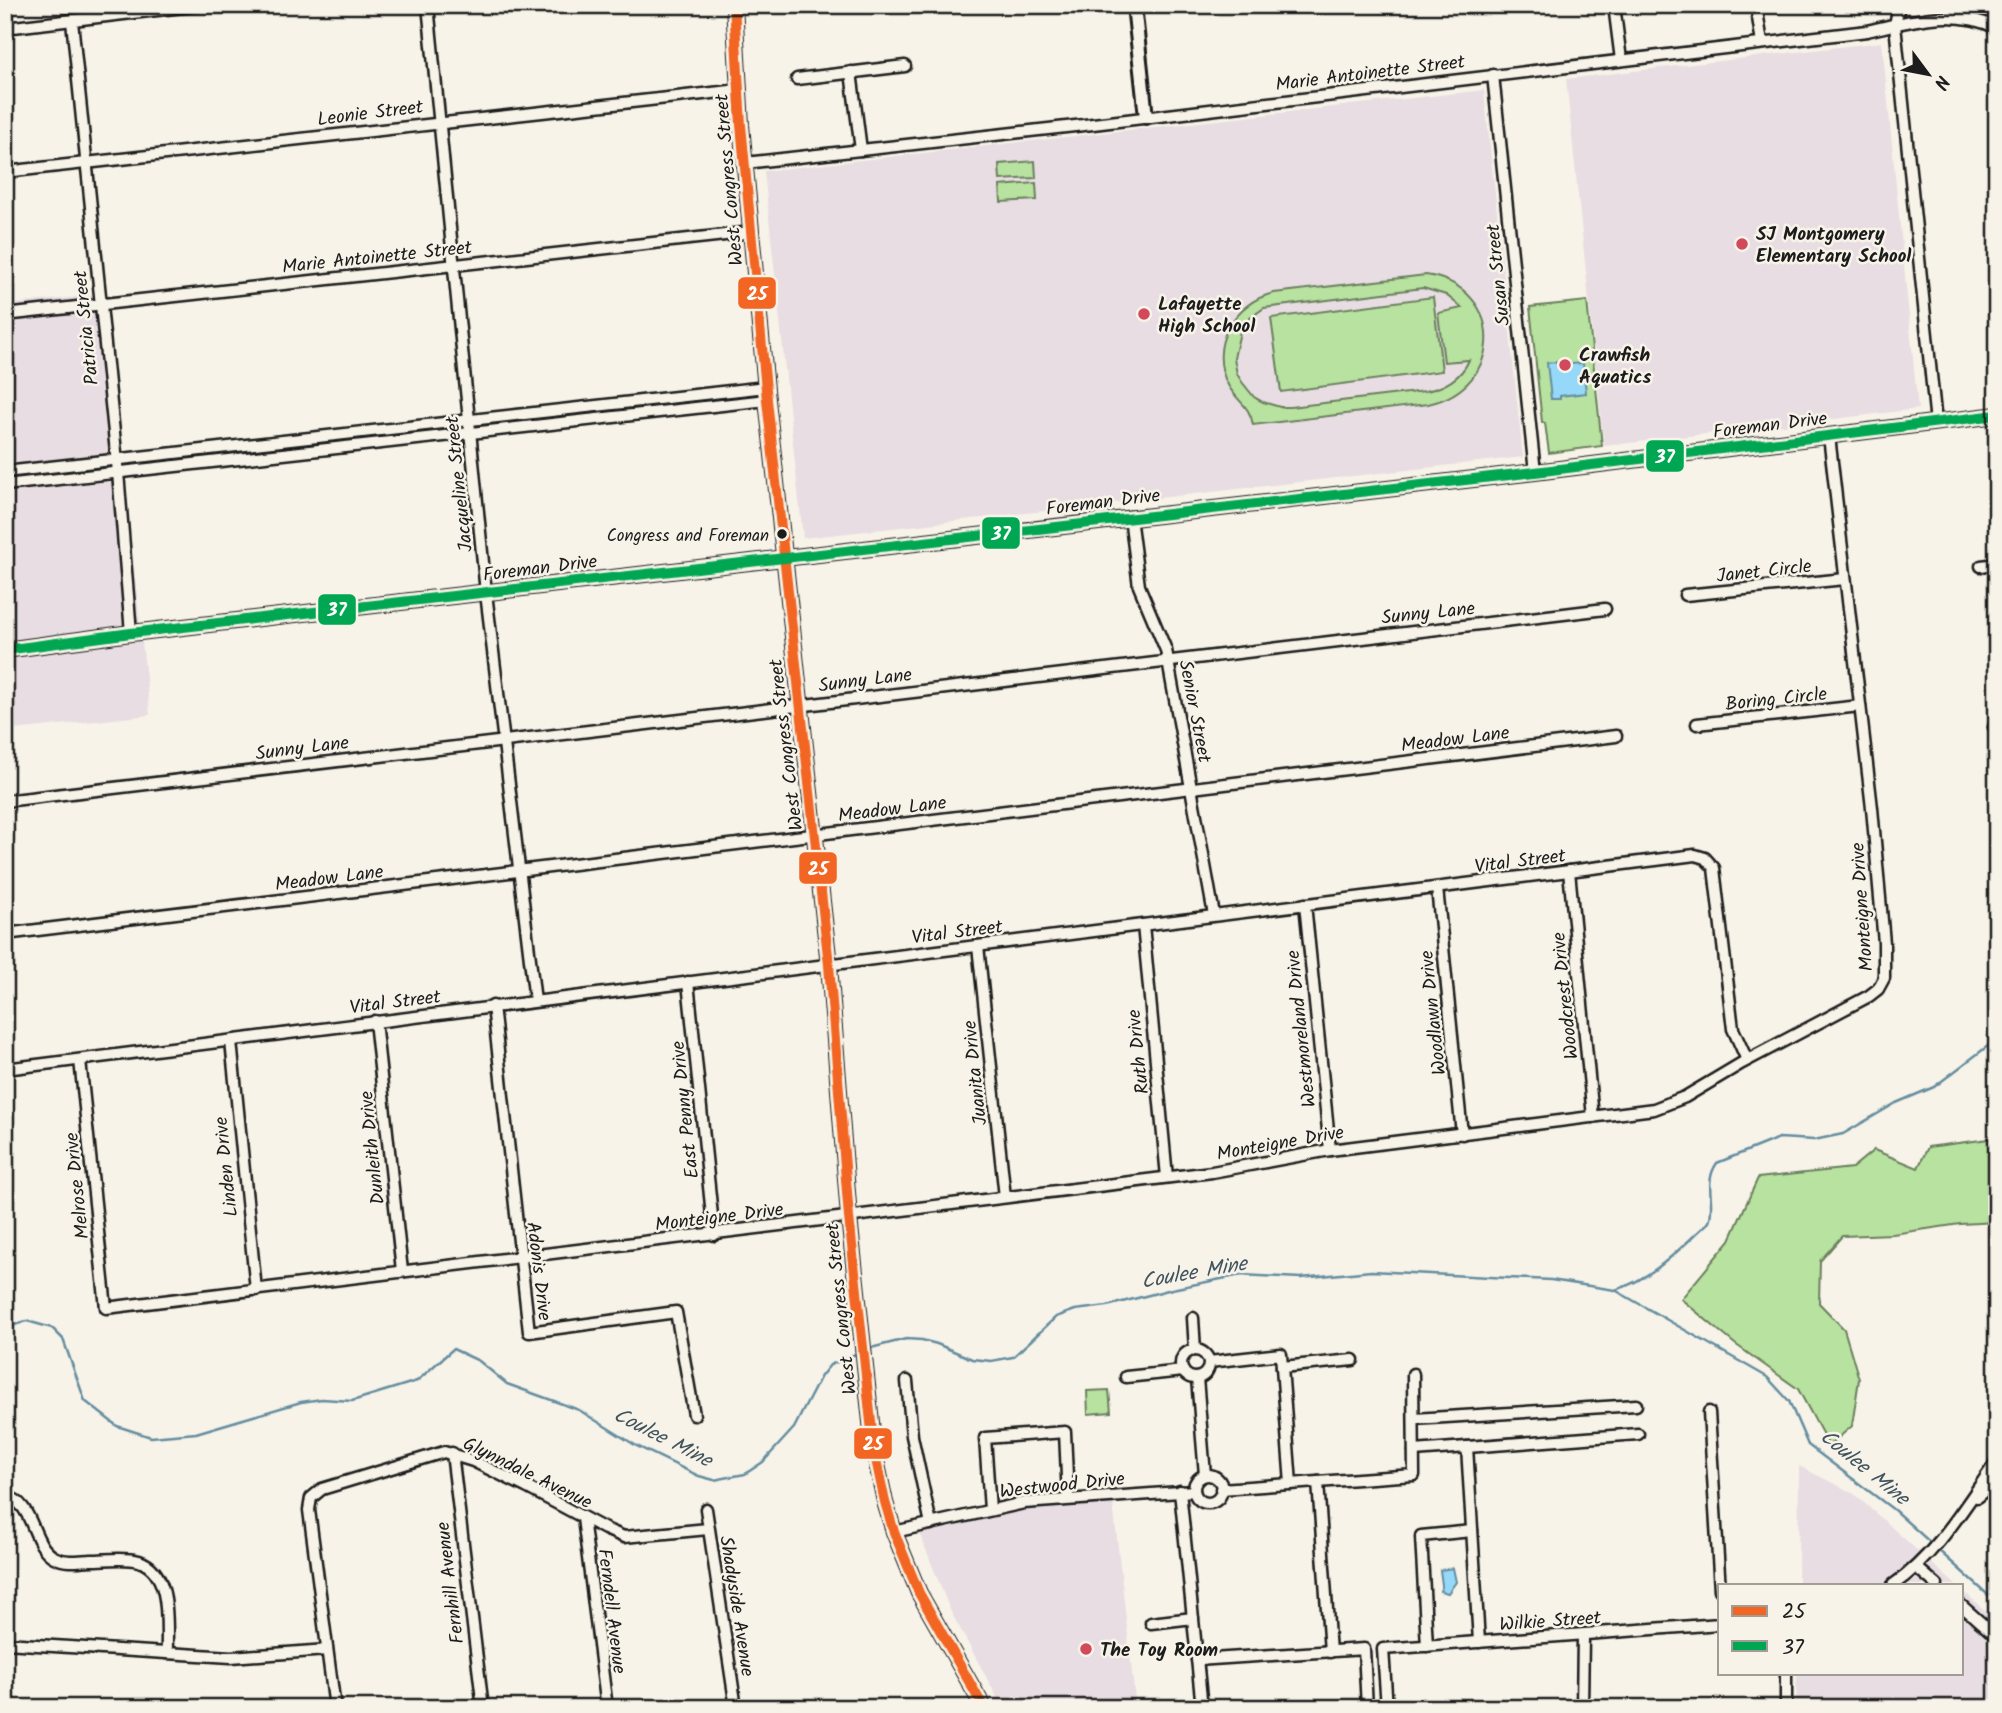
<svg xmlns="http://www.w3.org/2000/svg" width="2002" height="1713" font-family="Kalam,sans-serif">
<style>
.built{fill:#e8dde2}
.green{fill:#b8e29f;stroke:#6a7f5e;stroke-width:2;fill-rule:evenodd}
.water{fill:#96d8f8;stroke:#658da0;stroke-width:2}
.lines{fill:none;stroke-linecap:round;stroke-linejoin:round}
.stream{stroke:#658da0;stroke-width:2.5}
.minor-casing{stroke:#1c1c1c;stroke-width:15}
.tertiary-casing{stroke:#1c1c1c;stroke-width:18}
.secondary-casing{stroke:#1c1c1c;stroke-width:18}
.minor{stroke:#f7f3e8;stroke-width:10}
.tertiary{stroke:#f7f3e8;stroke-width:12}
.secondary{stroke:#f7f3e8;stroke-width:12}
.bus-1-casing{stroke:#f7f3e8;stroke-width:16}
.bus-2-casing{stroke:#f7f3e8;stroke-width:16}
.bus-1{stroke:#f26522;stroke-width:10}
.bus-2{stroke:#00a651;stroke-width:10}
.poi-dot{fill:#d1495b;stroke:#f7f3e8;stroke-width:2.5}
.bus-dot{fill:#1c1c1c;stroke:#f7f3e8;stroke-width:2.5}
.labels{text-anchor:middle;stroke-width:5;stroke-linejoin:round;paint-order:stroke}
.bus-label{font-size:17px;fill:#1c1c1c;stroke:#f7f3e8;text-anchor:end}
.street-label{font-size:19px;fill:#1c1c1c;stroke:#f7f3e8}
.poi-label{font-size:19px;font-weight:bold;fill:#1c1c1c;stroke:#f7f3e8;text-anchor:start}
.water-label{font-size:21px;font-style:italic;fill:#41545e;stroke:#f7f3e8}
.line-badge{stroke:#f7f3e8;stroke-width:2.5}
.badge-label{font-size:19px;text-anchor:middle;font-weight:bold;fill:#fff}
</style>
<rect width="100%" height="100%" fill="#f7f3e8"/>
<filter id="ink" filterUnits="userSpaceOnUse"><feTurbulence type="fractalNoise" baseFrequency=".0143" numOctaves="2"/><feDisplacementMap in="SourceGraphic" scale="14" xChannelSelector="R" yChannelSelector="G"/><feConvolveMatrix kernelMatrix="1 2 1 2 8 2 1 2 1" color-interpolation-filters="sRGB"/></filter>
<g filter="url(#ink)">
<!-- built -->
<g class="built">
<path d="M1882,42L1918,409L1604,446L1566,79Z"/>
<path d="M1484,90L1523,457L803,538L764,171Z"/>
<path d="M104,294L150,715L5,731V305Z"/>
<path d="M1799,1466L1853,1493L1956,1585H1798Z"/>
<path d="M1113,1503L1136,1708H1003L950,1610L919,1532L1015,1510Z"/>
<path d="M1962,1590L1997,1621V1708H1796L1797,1673H1962Z"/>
</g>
<!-- green -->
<g class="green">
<path d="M1035,161L1036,178L1000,180L999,164Z"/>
<path d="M1036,183L1037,200L1001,202L1000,186Z"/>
<path d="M1426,275C1506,287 1506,387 1428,404L1253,425C1250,405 1237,402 1228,385C1207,346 1234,302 1274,293ZM1423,288L1446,295L1462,308L1438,313L1444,362L1469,360C1461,378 1444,388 1425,391L1290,407H1280L1263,402L1254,397L1242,382L1237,374L1234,358L1240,332L1250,318L1264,308Z"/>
<path d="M1433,297L1442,371L1281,392L1271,318Z"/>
<path d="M1587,301L1602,446L1549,453L1545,423L1542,422L1530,307Z"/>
<path d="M1997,1138V1222L1960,1224L1893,1234L1842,1236L1820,1261L1819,1303L1844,1329L1859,1379L1852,1426L1829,1446L1798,1389L1735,1344L1681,1299L1730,1240L1758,1178L1852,1168L1874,1150L1918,1168L1928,1147Z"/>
<path d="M1109,1390L1111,1412L1088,1414L1087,1391Z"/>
</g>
<!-- water -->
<g class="water">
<path d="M1556,362L1557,365L1583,363L1586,393L1560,396V399H1551L1547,363Z"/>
<path d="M1453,1568L1456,1582L1448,1593L1440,1591L1442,1585L1440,1570Z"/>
</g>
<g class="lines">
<!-- stream -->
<g class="stream">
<path d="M1615,1290C1653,1279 1680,1248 1709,1222C1716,1201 1703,1183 1717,1163L1779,1138L1814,1140L1843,1134L1896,1103L1934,1087L1997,1039"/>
<path d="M5,1328L27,1321L52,1328L63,1339L85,1401L117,1426L151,1437L196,1433L301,1402L322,1399L352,1401L417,1381L453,1349L479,1361L507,1384L579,1410L635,1445L699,1476L714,1480L745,1474L763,1462L794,1428L821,1376L830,1365L858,1353"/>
<path d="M867,1349L906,1339L922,1340L937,1344L972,1359L991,1361L1013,1357L1056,1317L1075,1310L1107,1306L1172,1289L1241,1275L1301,1278L1371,1271L1551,1280L1615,1290L1767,1377L1789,1401L1808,1445L1894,1510L1932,1544"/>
<path d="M1937,1549L1997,1603"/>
</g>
<defs>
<g id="minor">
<path d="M428,5L486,593L535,1001"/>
<path d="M1614,5L1621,60"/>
<path d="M1756,5L1762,43"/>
<path d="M1899,5L1895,25L1936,423"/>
<path d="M72,21L118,472L131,633"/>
<path d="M1993,26L1997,14"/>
<path d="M5,28L200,5"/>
<path d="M851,72L861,150"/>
<path d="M1493,75L1535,472"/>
<path d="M797,79L905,66"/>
<path d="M745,163L1093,124L1867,31C1911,21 1953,7 1997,28"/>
<path d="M5,172L739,90"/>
<path d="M5,315L752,232"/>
<path d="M5,472L766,387"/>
<path d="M5,485L767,400"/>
<path d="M1130,517L1139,586L1166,650L1214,915"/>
<path d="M1981,566L1997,564"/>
<path d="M1685,595L1845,579"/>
<path d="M1697,724L1860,706"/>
<path d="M1994,727L1997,726"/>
<path d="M5,801L1605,609"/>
<path d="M1569,871L1593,1117"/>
<path d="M1437,888L1462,1134"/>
<path d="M1305,904L1330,1150"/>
<path d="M1143,925L1167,1177"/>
<path d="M5,934L1616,736"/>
<path d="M978,946L1005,1197"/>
<path d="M688,982L714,1235"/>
<path d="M493,1006L529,1332L676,1312L694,1415"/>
<path d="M375,1021L402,1271"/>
<path d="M231,1041L256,1290"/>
<path d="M80,1060L106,1308L1212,1172L1330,1150L1654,1109L1685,1097L1742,1063L1869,996L1878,989L1884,978V943L1872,808L1829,436"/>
<path d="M5,1069L1695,855L1705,858L1714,868L1733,1029L1747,1060"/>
<path d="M1193,1318L1195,1350"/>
<circle cx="1195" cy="1364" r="14"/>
<path d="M1209,1362L1281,1354L1291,1484"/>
<path d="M1282,1367L1353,1360"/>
<path d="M1126,1377L1183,1371"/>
<path d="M1197,1378L1205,1475"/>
<path d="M907,1381L912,1436L931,1524"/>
<path d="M1709,1412L1720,1590"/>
<path d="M1414,1419L1636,1405"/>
<path d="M1467,1447L1479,1642"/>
<path d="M1414,1451L1638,1434"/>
<path d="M452,1453L483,1708"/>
<circle cx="1208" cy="1489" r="14"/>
<path d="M1318,1482L1330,1652"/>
<path d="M1221,1489L1414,1475L1413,1374"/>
<path d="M1180,1491L1202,1708"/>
<path d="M5,1496C35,1502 30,1544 54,1557C65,1563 79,1561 91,1560C106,1560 125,1557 139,1561C173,1572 166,1626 167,1653"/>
<path d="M1977,1497L1997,1480"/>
<path d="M706,1509L736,1708"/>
<path d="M990,1510L985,1438L1065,1432L1068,1499"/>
<path d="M583,1518L607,1708"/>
<path d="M894,1532L1024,1503L1194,1491"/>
<path d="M1916,1567L1937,1585"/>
<path d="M1893,1585C1936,1556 1967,1503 1997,1461"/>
<path d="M1962,1606L1997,1637"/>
<path d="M1151,1623L1193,1618"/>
<path d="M5,1643L231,1657L327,1650"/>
<path d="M1427,1646L1421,1536L1472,1531"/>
<path d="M1197,1660L1364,1649L1367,1708"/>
<path d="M1786,1673V1708"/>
<path d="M335,1708L309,1510L311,1498L322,1489L444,1452L473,1461L526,1487L605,1529L624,1537L708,1529"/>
<path d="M1387,1708L1383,1649L1720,1624"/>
<path d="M1582,1708L1583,1636"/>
</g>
<g id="tertiary">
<path d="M1134,5L1146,117"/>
<path d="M5,650L131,633L1535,472L1997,415"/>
</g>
<path id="secondary" d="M734,5L741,125L767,400L829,965L849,1217L874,1450L885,1502L894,1532L919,1593L984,1708"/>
</defs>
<!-- minor casing -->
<use href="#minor" class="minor-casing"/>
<!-- tertiary casing -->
<use href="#tertiary" class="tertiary-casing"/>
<!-- secondary casing -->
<use href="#secondary" class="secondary-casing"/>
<!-- minor -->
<use href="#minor" class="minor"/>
<!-- tertiary -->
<use href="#tertiary" class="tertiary"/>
<!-- secondary -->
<use href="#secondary" class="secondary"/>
<defs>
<path id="bus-1" d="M734,5L741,125L767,400L829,965L849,1217L874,1450L885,1502L894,1532L919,1593L984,1708"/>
<path id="bus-2" d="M5,650L131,633L1535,472L1997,415"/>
</defs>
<!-- bus-1 casing -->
<use href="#bus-1" class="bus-1-casing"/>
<!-- bus-2 casing -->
<use href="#bus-2" class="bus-2-casing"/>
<!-- bus-1 -->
<use href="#bus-1" class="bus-1"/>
<!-- bus-2 -->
<use href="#bus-2" class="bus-2"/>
</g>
</g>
<!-- markers -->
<g class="poi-dot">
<circle cx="1742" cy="244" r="7"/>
<circle cx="1144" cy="314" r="7"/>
<circle cx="1565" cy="365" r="7"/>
<circle cx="1086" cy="1649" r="7"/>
</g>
<circle class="bus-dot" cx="782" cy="534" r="6"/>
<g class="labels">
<!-- bus labels -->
<g class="bus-label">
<text x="769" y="541">Congress and Foreman</text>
</g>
<!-- street labels -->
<g class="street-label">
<text transform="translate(1370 72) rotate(-7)" y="7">Marie Antoinette Street</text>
<text transform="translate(370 112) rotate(-7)" y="7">Leonie Street</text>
<text transform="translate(728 180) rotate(-95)" y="7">West Congress Street</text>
<text transform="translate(377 256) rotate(-6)" y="7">Marie Antoinette Street</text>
<text transform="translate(1497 275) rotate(-96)" y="7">Susan Street</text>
<text transform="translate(85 328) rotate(-96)" y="7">Patricia Street</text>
<text transform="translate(1770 424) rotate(-7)" y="7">Foreman Drive</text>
<text transform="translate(458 484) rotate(-96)" y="7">Jacqueline Street</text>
<text transform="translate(1103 501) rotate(-7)" y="7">Foreman Drive</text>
<text transform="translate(540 567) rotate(-7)" y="7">Foreman Drive</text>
<text transform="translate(1764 570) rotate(-6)" y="7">Janet Circle</text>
<text transform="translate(1428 612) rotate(-6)" y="7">Sunny Lane</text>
<text transform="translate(865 679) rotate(-7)" y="7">Sunny Lane</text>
<text transform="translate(1776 698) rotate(-6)" y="7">Boring Circle</text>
<text transform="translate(1196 711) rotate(79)" y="7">Senior Street</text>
<text transform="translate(1455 738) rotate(-7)" y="7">Meadow Lane</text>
<text transform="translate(785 745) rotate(-97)" y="7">West Congress Street</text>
<text transform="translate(302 747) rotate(-7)" y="7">Sunny Lane</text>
<text transform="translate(892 808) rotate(-7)" y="7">Meadow Lane</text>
<text transform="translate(1520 860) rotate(-7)" y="7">Vital Street</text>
<text transform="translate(329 877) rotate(-7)" y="7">Meadow Lane</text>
<text transform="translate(1861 907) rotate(-94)" y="7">Monteigne Drive</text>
<text transform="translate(957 931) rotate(-7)" y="7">Vital Street</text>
<text transform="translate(1564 996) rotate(-96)" y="7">Woodcrest Drive</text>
<text transform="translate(395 1001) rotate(-7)" y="7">Vital Street</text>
<text transform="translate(1432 1013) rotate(-96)" y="7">Woodlawn Drive</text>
<text transform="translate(1300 1029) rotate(-96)" y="7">Westmoreland Drive</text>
<text transform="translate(1137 1052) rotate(-96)" y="7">Ruth Drive</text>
<text transform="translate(974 1073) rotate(-96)" y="7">Juanita Drive</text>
<text transform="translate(684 1110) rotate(-96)" y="7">East Penny Drive</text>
<text transform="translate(1280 1142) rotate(-10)" y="7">Monteigne Drive</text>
<text transform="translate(371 1148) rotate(-96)" y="7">Dunleith Drive</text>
<text transform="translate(225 1167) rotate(-96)" y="7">Linden Drive</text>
<text transform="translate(76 1186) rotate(-96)" y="7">Melrose Drive</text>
<text transform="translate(719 1216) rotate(-7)" y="7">Monteigne Drive</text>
<text transform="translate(540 1271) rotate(83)" y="7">Adonis Drive</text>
<text transform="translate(840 1309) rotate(-96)" y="7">West Congress Street</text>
<text transform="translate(528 1472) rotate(26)" y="7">Glynndale Avenue</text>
<text transform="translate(1062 1484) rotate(-6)" y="7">Westwood Drive</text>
<text transform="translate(449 1583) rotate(-97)" y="7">Fernhill Avenue</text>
<text transform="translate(738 1606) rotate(81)" y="7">Shadyside Avenue</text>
<text transform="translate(613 1611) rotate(83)" y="7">Ferndell Avenue</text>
<text transform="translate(1550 1620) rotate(-4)" y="7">Wilkie Street</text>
</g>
<!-- poi labels -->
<g class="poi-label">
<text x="1756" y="240">SJ Montgomery<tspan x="1756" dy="22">Elementary School</tspan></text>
<text x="1158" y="310">Lafayette<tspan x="1158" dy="22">High School</tspan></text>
<text x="1579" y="361">Crawfish<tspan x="1579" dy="22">Aquatics</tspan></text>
<text x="1100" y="1656">The Toy Room</text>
</g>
<!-- water labels -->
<g class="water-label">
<text transform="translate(1194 1272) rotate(-10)" y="7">Coulee Mine</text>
<text transform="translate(663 1437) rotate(27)" y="7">Coulee Mine</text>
<text transform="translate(1865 1467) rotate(39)" y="7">Coulee Mine</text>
</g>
</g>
<g class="line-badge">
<rect x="737" y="276" width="40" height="34" rx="7" fill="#f26522"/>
<rect x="1645" y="439" width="40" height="34" rx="7" fill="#00a651"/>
<rect x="981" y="516" width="40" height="34" rx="7" fill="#00a651"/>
<rect x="317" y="593" width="40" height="33" rx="7" fill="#00a651"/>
<rect x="798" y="851" width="40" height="34" rx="7" fill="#f26522"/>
<rect x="853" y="1427" width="40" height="33" rx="7" fill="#f26522"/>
</g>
<g class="badge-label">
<text x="757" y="300">25</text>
<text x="1665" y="463">37</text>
<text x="1001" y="540">37</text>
<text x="337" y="616">37</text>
<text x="818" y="875">25</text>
<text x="873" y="1450">25</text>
</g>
<!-- margin -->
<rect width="2002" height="1713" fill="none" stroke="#f7f3e8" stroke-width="28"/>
<rect x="14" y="14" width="1974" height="1685" fill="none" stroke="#1c1c1c" stroke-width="2.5" filter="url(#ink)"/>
<!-- legend -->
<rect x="1718" y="1584" width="245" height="91" fill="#f7f3e8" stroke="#9f9d96" stroke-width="2"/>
<rect x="1732" y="1606" width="35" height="10" fill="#f26522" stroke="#9f9d96" stroke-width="2"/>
<text x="1782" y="1618" font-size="21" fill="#1c1c1c">25</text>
<rect x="1732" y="1641" width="35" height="10" fill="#00a651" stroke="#9f9d96" stroke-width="2"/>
<text x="1782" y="1654" font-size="21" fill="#1c1c1c">37</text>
<!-- north arrow -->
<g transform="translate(1928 74) rotate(122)" stroke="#f7f3e8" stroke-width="5" paint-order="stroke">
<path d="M0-5L12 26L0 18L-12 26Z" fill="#1c1c1c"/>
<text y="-10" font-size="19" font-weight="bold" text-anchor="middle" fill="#1c1c1c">N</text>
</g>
</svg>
